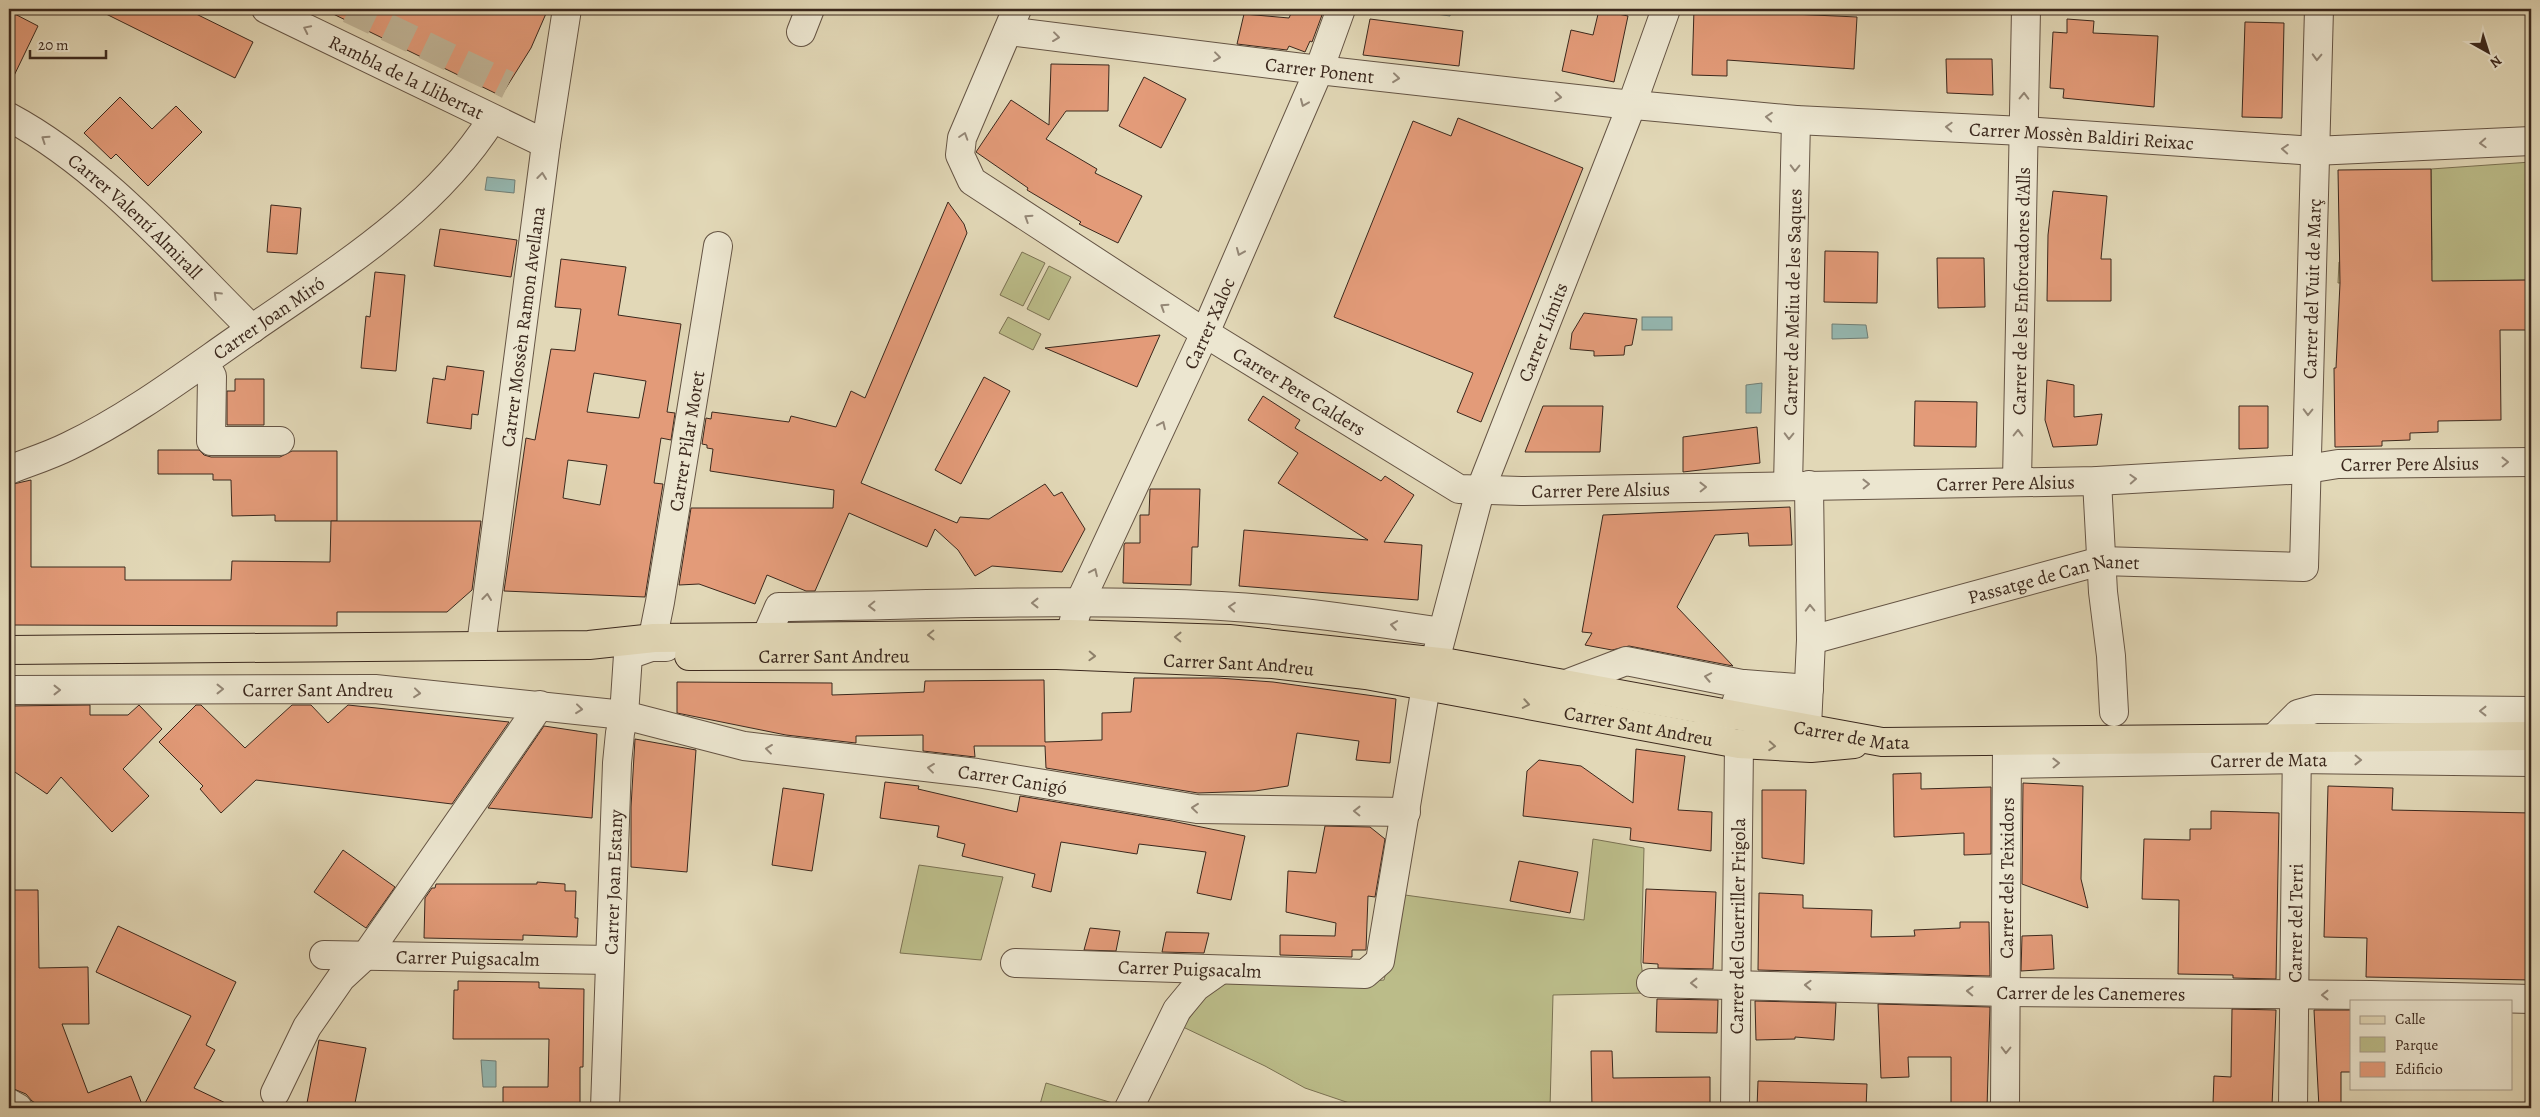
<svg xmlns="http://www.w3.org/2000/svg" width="2540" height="1117" font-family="Alegreya,serif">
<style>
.green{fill:#bbbc89;stroke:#7b7253}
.water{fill:#95b9b3;stroke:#717f77}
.building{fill:#e39b79;stroke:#3b281d;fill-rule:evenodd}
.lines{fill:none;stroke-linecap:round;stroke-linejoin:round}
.minor-tunnel{stroke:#c1b598;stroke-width:28;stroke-dasharray:28 14;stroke-linecap:butt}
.minor-casing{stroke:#655444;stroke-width:30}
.major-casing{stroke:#3b281d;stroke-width:30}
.minor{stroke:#ece6d0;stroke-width:28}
.major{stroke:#e2d8b7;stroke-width:28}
.oneway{stroke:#948776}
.oneway2{stroke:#8e806a}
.labels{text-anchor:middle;stroke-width:4;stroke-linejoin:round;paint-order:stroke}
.street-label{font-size:19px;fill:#3b281d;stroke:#ece6d0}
</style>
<rect width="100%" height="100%" fill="#e2d8b7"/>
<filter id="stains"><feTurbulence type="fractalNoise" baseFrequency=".004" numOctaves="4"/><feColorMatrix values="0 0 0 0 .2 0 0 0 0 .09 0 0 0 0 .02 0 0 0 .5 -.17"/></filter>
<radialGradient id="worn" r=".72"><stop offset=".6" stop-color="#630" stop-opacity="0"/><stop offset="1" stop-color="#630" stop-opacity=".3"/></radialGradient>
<!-- green -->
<g class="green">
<path d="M2531,162V280L2338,283L2339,262L2432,260L2431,169Z"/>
<path d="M1022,252L1045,263L1023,306L1000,295Z"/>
<path d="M1049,266L1071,277L1049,320L1027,309Z"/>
<path d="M1008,317L1041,334L1033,350L999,333Z"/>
<path d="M1593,839L1644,848L1641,962L1645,993L1553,995L1550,1108H1364L1305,1088L1265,1066L1183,1027L1207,993L1228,982L1353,983L1384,980L1405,895L1584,920Z"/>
<path d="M919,865L1003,877L981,960L900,953Z"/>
<path d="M1046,1083L1116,1104L1114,1108H1039Z"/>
</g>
<!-- water -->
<g class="water">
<path d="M1422,9H1451L1450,16L1422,12Z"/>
<path d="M487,177L515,180L514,193L485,190Z"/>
<rect x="1642" y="317" width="30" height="13"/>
<path d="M1832,324L1866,325L1868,338L1832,339Z"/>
<path d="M1762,383L1761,413H1746V385Z"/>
<path d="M481,1060L496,1061V1087H483Z"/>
</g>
<!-- building -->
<g class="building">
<path d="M96,9H186L253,42L235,78Z"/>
<path d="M323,9H548L531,48L501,96Z"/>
<path d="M1293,9H1306L1322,15L1312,42L1310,41L1305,52L1289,46L1287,50L1237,44L1244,14L1289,18Z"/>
<path d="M1694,9H1792V14L1857,17L1854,69L1727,60V76L1692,75Z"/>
<path d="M1599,10L1628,16L1614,82L1562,71L1571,30L1593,35Z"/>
<path d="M9,11L38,26L9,86Z"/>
<path d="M1370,19L1463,31L1459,66L1363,55Z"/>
<path d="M2067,19L2094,21L2093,33L2158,36L2154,107L2063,98L2064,89L2050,88L2053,32L2067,33Z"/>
<path d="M2245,22L2284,23L2282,118L2242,117Z"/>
<path d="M1946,59H1992L1993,95L1947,93Z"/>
<path d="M1051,64L1109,65L1108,111H1066L1046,139L1097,169L1095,173L1142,196L1118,243L1079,224L1081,222L1027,190L1028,188L976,152L1011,100L1049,125Z"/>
<path d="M1144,77L1186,99L1161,148L1119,126Z"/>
<path d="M120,97L152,129L176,106L202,132L148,186L116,154L111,159L84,133Z"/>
<path d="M1458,118L1583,168L1481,422L1457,412L1473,373L1334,317L1413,121L1451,136Z"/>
<path d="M2431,169L2432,281L2531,280V330H2500L2501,420L2438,421V432L2410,433V440L2382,441V446L2335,447L2334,368H2336L2340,283L2338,170Z"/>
<path d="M2053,191L2107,196L2101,259H2111V301H2047L2048,235Z"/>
<path d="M948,202L964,224L967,233L861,483L957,523L960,517L989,519L1045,484L1054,496L1062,492L1085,529L1062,572L992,566L975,576L958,550L935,529L927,547L849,513L815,591H806L767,575L755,604L699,584L679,585L691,508H833L834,490L710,471L713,449L707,448V445L702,444L706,418L711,419L712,412L789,422L791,416L836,427L851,391L865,398Z"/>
<path d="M271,205L301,208L297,254L267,252Z"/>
<path d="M440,229L517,240L511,277L434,266Z"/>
<path d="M1825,251L1878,252L1877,303L1824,302Z"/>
<path d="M1937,258H1984L1985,307L1938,308Z"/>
<path d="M561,259L626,267L618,315L681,324L667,412L675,413L671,440L661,438L654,483L663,484L645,597L504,591L526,438L535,440L551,349L575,351L581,309L555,307ZM594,373L646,381L639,418L587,412ZM568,460L607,465L600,505L563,498Z"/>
<path d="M375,272L405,275L396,371L361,368L366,316L370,317Z"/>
<path d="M1584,313L1637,319L1632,345L1625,346L1624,355L1594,356V351L1570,349L1572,333Z"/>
<path d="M1160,335L1137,387L1045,348Z"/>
<path d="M447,366L484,371L478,415L472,414L471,429L427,423L433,378L445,380Z"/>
<path d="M984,377L1010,391L961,484L935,470Z"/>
<path d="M235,379H264V425H227V391H235Z"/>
<path d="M2047,380L2074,385V417L2102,414L2097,445L2053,447L2045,420Z"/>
<path d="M1263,396L1300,420L1295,428L1381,481L1385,476L1414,495L1384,542L1422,545L1418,600L1239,586L1244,530L1368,540L1278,483L1298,453L1248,420Z"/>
<path d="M1915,401L1977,402L1976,447L1914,446Z"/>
<path d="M1543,406H1603L1600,452H1525Z"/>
<path d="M2239,406H2268V448L2239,449Z"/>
<path d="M1757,427L1760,463L1683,472V437Z"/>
<path d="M158,450H199L204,455L211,457H280L292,451H337V521H275V515L232,516L231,480H213V474H158Z"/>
<path d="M31,480V567H125V580H231L232,561L330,562L331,521H481L472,590L447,612H337V626L9,625V485Z"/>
<path d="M1150,489H1200L1198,547H1192L1191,585L1123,583L1124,545L1125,543H1140V515H1149Z"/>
<path d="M1790,507L1792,545L1749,546L1748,533L1715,535L1677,607L1733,666L1629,646L1612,650L1585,645L1592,633L1582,632L1603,515Z"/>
<path d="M1134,678H1218L1273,682L1396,699L1390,763L1356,760L1359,741L1297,733L1288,786L1255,791L1198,793L1046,768L1045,746H974L975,757L923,751V735L856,736V743L786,735L677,713V682L832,683V695L924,692L925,681L1044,680L1045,742L1102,740V713L1131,712Z"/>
<path d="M90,705V715H128L139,705L162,729L123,769L149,796L112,832L61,777L47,794L9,768V706Z"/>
<path d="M196,705H201L245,748L292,705H311L328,723L348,705L509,722L452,804L256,780L221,813L200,789L203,786L159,742Z"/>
<path d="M544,726L597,734L592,818L488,808Z"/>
<path d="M635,739L696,750L687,872L631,867V807Z"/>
<path d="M1636,749L1685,756L1678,810L1712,812L1711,851L1630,840L1631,828L1523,816L1527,771L1539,760L1581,766L1633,803Z"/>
<path d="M1921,773V789L1991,787V854L1964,855V833L1894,837L1893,774Z"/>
<path d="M885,782L919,786L918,789L1017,812L1020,796L1172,821L1245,836L1231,900L1197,893L1206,852L1139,844L1137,854L1061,842L1051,892L1032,887L1035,874L962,856L965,844L937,837L939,826L880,818Z"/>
<path d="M2023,783L2083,786L2081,879L2088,908L2022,884Z"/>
<path d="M2328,786L2393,788L2392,810L2531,813V980L2366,977L2367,938L2324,937Z"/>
<path d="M783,788L824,794L812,871L772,865Z"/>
<path d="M1762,790H1806L1804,864L1762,858Z"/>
<path d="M2211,811L2279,813L2276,979L2233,978V975L2178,974L2179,900L2142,899L2144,839L2190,840V829H2211Z"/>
<path d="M1325,826L1370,827L1385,839L1375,897L1368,896L1366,950H1352V957L1280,955V935L1335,936L1336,923L1286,912L1288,871L1316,873Z"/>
<path d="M343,850L395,887L366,928L314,892Z"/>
<path d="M1519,861L1578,872L1570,913L1510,901Z"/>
<path d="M537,882L565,884V891H576L575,918H578L577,937L523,935V940L424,938L425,898L432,888H435L436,884H537Z"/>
<path d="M1646,889L1716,892L1713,969L1658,968V964L1643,963Z"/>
<path d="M9,890H38L39,968L88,967L89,1024H62L88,1093L131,1076L143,1107L191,1016L96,972L118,926L236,982L206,1045L215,1050L194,1088L236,1108H44L32,1101L26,1094L9,1087Z"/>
<path d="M1759,893L1803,895V908L1872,910L1871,937L1915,936L1914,930L1960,928V922H1989L1990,976L1758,970Z"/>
<path d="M1090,928L1120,931L1116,951L1084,950Z"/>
<path d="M1166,932L1209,933L1204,953L1162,952Z"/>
<path d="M2052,935L2054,969L2021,971L2022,936Z"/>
<path d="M458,981L539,982V988L584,989L583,1067H580V1108H503V1087H548L549,1039H453L454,990H458Z"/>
<path d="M1657,999L1718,1000L1717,1033L1656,1032Z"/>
<path d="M1755,1001L1836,1003L1834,1040L1795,1037V1039L1756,1040Z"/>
<path d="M1878,1004L1990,1007L1987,1108H1951V1057H1908L1909,1077L1881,1078Z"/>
<path d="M2232,1009L2276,1010L2272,1106L2213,1103L2214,1076L2231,1077Z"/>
<path d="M2314,1010H2351V1072H2341V1108H2319Z"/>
<path d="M319,1040L366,1048L354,1108H306Z"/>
<path d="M1591,1051H1612L1613,1078L1710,1077V1108H1592Z"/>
<path d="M1758,1081L1867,1084L1866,1108H1757Z"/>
</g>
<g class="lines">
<!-- minor-tunnel -->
<path class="minor-tunnel" d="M349,9L508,85"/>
<defs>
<g id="minor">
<path id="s1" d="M266,9L546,144"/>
<path id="s2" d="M1017,9L962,138L960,155L972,181L1205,333L1459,489L1521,491L2097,481L2307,469L2338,464L2531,462"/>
<path id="s3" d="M1008,31L1319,70L1613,103L1796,120L2023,131L2314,151L2531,141"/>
<path d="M801,32L810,9"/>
<path id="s4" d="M9,117C102,167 177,255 252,329"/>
<path d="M204,363L212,376L211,441H280"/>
<path id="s5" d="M9,470C29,462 49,456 69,446C134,415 193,369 253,328C340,268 434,211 492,119"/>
<path d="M2097,481L2103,592L2111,656L2114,712"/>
<path id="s6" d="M2017,482L2026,9"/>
<path id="s7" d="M1788,486L1796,120"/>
<path d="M766,637L779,607C926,605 1074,598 1221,606C1295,610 1368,621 1442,632"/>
<path id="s8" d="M1811,640L2101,561L2304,567L2319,9"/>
<path id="s9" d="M481,645L546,144L567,9"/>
<path id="s10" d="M1050,645H1058L1070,634L1079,604L1205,333L1319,70L1341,9"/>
<path id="s11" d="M651,647L660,602L718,246"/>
<path id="s12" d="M1415,671L1435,661L1480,491L1632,104L1666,9"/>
<path d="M1566,684L1626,661L1742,684L1733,714L1711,722"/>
<path d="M1742,684L1807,727"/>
<path d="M1744,684L1809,689"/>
<path id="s13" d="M9,690L375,689L624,715L744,746L977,773L1197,809L1406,812"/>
<path d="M1807,727L1811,640L1809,485"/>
<path d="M2274,738L2298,714L2316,709L2531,711"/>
<path id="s14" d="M2007,764L2297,759L2531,762"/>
<path id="s15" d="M324,955L610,960"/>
<path id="s16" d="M1015,963L1365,974L1380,961L1426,686L1446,673"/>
<path id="s17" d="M1651,983L2007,992L2371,995L2531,999"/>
<path d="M275,1093L307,1027L341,978L367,954L540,705"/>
<path d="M9,1103L18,1108"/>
<path id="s18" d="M605,1108L617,763L620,733L624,715L628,655L651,647H666"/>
<path d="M1129,1108L1177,1010L1196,987L1220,970"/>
<path id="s19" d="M1735,1108L1739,744"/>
<path id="s20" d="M2005,1108L2007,745"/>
<path id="s21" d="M2293,1108L2297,740"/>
</g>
<g id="major">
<path id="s22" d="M9,650L589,645L654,638L1070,634L1229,639L1449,663L1882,742L2531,736"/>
<path id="s23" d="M689,656L1057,655L1273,664L1366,675L1739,744L1811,748L1854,744"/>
</g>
</defs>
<!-- minor casing -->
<use href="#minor" class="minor-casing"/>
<!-- major casing -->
<use href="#major" class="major-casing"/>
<!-- minor -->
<use href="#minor" class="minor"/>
<!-- major -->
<use href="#major" class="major"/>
</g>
<!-- one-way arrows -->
<defs><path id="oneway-chevron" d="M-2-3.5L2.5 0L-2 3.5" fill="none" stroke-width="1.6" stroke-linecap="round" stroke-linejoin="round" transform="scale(1.25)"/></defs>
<g class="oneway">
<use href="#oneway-chevron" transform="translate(307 29) rotate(-154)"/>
<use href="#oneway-chevron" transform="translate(1056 37) rotate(7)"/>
<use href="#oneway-chevron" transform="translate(1217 57) rotate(7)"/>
<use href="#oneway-chevron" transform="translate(2317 57) rotate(92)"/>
<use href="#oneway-chevron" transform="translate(1396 78) rotate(6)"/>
<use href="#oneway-chevron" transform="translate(2024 96) rotate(-89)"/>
<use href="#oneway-chevron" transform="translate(1558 97) rotate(6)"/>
<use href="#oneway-chevron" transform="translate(1304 103) rotate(113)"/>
<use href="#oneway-chevron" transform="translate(1769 117) rotate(-175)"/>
<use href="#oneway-chevron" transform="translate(1949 127) rotate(-177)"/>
<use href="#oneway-chevron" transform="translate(964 136) rotate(-72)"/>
<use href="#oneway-chevron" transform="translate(45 139) rotate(-146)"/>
<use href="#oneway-chevron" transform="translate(2483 143) rotate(177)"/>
<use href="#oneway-chevron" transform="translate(2285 149) rotate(-176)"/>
<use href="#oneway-chevron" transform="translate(1795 168) rotate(91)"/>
<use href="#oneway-chevron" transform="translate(542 176) rotate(-83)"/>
<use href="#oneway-chevron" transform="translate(1028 218) rotate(-147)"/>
<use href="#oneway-chevron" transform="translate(1240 252) rotate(113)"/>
<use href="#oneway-chevron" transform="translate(217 295) rotate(-136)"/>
<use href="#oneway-chevron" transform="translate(1164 307) rotate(-147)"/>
<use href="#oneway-chevron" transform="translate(2308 412) rotate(91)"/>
<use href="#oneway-chevron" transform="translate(1162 425) rotate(-65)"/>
<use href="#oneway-chevron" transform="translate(2018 433) rotate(-89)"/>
<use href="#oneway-chevron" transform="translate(1789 436) rotate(91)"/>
<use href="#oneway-chevron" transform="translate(2505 462) rotate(-1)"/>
<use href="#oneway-chevron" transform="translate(2133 479) rotate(-3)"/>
<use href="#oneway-chevron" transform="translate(1866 484) rotate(-1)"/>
<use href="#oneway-chevron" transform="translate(1703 487) rotate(-1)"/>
<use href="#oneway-chevron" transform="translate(1094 572) rotate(-65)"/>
<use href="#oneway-chevron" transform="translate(487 597) rotate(-83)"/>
<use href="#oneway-chevron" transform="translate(1035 603) rotate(180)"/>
<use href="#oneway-chevron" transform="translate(872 606) rotate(179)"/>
<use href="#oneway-chevron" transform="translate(1232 607) rotate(-175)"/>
<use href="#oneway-chevron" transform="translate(1810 608) rotate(-91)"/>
<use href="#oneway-chevron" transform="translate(1394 625) rotate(-171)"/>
<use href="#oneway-chevron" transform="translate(1708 677) rotate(-169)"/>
<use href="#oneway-chevron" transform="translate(220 689)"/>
<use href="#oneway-chevron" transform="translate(57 690)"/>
<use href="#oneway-chevron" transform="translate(417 693) rotate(6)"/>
<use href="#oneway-chevron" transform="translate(579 709) rotate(6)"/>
<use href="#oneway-chevron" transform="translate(2483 711) rotate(-180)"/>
<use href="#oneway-chevron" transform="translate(769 749) rotate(-173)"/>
<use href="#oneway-chevron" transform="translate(2358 760) rotate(1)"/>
<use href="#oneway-chevron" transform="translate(2056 763) rotate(-1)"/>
<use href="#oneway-chevron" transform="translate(931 768) rotate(-173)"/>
<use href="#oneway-chevron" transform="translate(1195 808) rotate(-174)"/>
<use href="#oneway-chevron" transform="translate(1357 811) rotate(-179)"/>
<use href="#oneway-chevron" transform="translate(1694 983) rotate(-180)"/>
<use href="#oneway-chevron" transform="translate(1808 985) rotate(-178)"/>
<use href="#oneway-chevron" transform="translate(1970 991) rotate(-178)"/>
<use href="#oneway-chevron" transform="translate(2325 995) rotate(180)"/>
<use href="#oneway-chevron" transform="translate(2006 1050) rotate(91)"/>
</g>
<g class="oneway2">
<use href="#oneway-chevron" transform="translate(931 635) rotate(179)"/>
<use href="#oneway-chevron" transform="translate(1178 637) rotate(-179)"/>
<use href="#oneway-chevron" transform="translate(1092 656) rotate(2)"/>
<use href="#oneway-chevron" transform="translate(1526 704) rotate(10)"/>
<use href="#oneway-chevron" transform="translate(1772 746) rotate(4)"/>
</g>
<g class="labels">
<!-- street labels -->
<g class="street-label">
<text dy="7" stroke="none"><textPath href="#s3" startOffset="314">Carrer Ponent</textPath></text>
<text dy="7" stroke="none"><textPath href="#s1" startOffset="156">Rambla de la Llibertat</textPath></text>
<text dy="7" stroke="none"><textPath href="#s3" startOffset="1079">Carrer Mossèn Baldiri Reixac</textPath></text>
<text dy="7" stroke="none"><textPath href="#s4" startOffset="161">Carrer Valentí Almirall</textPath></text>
<text dy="7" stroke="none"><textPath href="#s8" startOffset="782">Carrer del Vuit de Març</textPath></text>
<text dy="7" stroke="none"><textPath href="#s6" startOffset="191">Carrer de les Enforcadores d'Alls</textPath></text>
<text dy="7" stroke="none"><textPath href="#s7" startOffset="184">Carrer de Meliu de les Saques</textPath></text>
<text dy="7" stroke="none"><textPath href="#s5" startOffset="302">Carrer Joan Miró</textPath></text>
<text dy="7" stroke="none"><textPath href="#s10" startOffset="365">Carrer Xaloc</textPath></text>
<text dy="7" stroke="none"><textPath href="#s9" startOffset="321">Carrer Mossèn Ramon Avellana</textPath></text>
<text dy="7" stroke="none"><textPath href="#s12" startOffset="369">Carrer Límits</textPath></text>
<text dy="7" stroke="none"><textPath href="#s2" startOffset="575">Carrer Pere Calders</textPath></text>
<text dy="7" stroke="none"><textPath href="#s11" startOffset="209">Carrer Pilar Moret</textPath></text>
<text dy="7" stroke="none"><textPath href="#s2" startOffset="1714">Carrer Pere Alsius</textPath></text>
<text dy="7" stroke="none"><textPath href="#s2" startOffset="1309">Carrer Pere Alsius</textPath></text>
<text dy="7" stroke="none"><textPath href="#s2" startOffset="904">Carrer Pere Alsius</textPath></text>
<text dy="7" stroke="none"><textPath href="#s8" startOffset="251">Passatge de Can Nanet</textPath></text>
<text dy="7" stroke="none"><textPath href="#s23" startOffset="145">Carrer Sant Andreu</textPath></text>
<text dy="7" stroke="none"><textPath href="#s23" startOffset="550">Carrer Sant Andreu</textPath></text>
<text dy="7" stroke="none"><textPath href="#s13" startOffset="309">Carrer Sant Andreu</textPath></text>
<text dy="7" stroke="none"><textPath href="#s23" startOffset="955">Carrer Sant Andreu</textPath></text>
<text dy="7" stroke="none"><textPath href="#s22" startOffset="1851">Carrer de Mata</textPath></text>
<text dy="7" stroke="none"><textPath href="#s14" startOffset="262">Carrer de Mata</textPath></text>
<text dy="7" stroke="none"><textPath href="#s13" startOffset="1011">Carrer Canigó</textPath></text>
<text dy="7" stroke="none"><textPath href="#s20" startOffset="230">Carrer dels Teixidors</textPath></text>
<text dy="7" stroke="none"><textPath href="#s18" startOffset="226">Carrer Joan Estany</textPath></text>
<text dy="7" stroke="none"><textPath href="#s21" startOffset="185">Carrer del Terri</textPath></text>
<text dy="7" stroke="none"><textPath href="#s19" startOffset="182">Carrer del Guerriller Frigola</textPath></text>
<text dy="7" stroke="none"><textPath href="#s15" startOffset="144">Carrer Puigsacalm</textPath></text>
<text dy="7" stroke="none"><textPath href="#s16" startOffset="175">Carrer Puigsacalm</textPath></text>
<text dy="7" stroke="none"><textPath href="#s17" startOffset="440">Carrer de les Canemeres</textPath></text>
</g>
</g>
<!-- margin -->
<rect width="2540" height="1117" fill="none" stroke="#e2d8b7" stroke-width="30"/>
<rect x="10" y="10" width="2520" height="1097" fill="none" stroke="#3b281d" stroke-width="2.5"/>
<rect x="15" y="15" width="2510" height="1087" fill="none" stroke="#3b281d"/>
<!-- legend -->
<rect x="2350" y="1000" width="162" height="90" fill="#ece6d0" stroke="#a59a88"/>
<rect x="2360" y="1016" width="25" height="8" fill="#e2d8b7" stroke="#a59a88"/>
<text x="2395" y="1024" font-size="15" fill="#3b281d">Calle</text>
<rect x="2360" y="1037" width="25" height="15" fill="#bbbc89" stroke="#a59a88"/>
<text x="2395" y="1050" font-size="15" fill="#3b281d">Parque</text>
<rect x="2360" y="1062" width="25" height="15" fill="#e39b79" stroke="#a59a88"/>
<text x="2395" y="1074" font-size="15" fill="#3b281d">Edificio</text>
<!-- north arrow -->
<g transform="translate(2488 52) rotate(141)" stroke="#ece6d0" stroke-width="4" paint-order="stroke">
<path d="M0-4L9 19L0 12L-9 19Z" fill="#3b281d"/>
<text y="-8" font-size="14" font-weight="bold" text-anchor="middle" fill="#3b281d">N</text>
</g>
<!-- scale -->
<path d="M30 50v8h76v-8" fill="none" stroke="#3b281d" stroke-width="2.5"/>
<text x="38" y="50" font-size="15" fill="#3b281d" stroke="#ece6d0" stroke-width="4" paint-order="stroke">20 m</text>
<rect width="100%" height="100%" filter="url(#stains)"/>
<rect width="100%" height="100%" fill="url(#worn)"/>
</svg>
